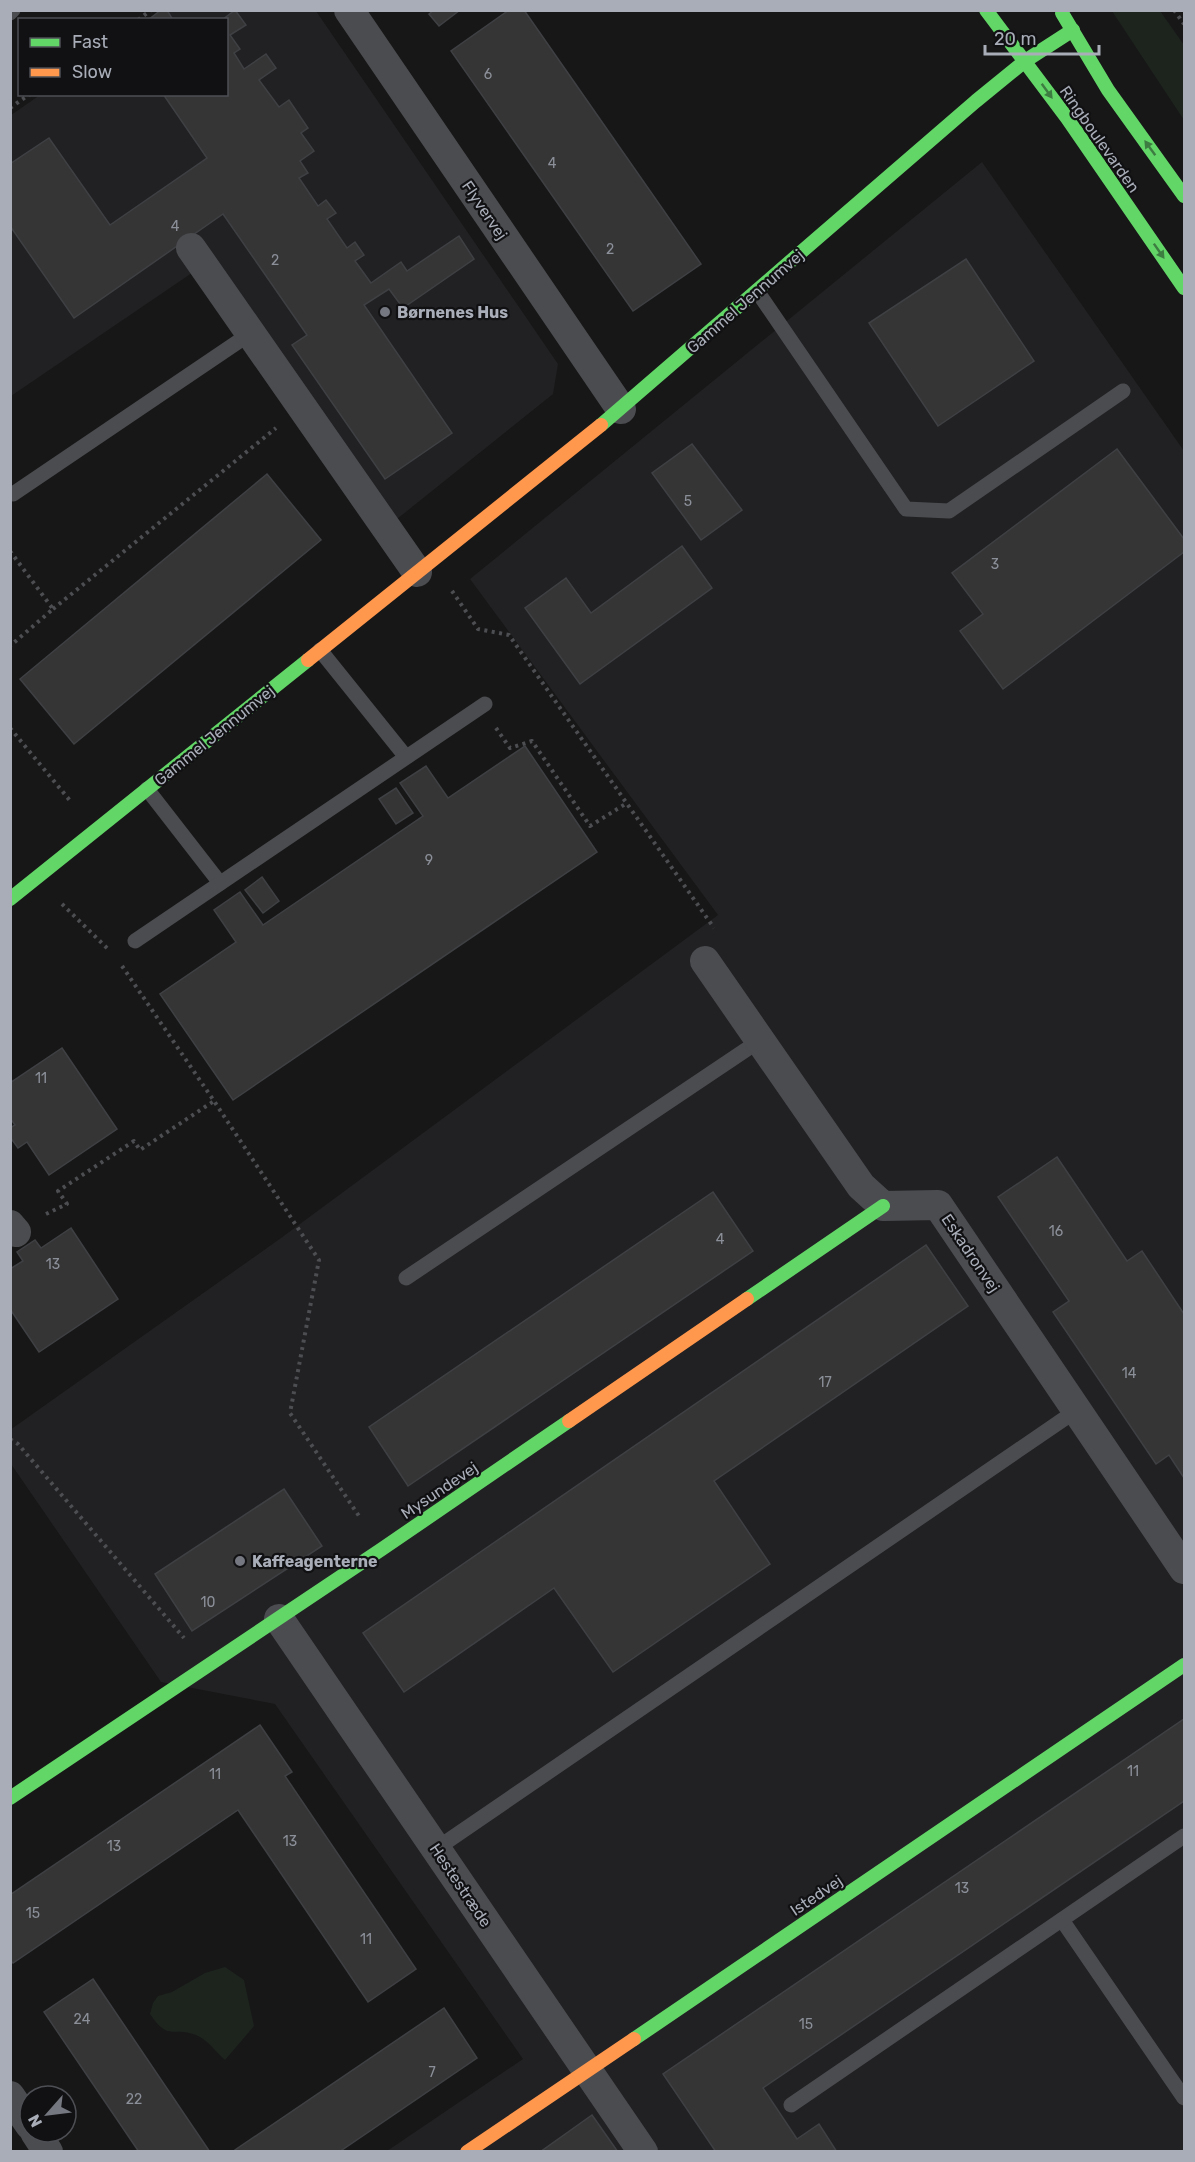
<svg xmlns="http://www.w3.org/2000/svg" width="1195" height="2162" font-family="Rubik,sans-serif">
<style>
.built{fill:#212123}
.green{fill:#1d241e}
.building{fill:#353536;stroke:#3f4043;stroke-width:1.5}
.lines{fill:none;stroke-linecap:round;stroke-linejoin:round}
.path{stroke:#4d4e52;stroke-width:4;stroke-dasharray:3 4.5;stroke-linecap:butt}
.lane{stroke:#4b4c50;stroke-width:15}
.street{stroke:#4b4c50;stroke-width:30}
.fast{stroke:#63d668;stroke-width:14}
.slow{stroke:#ff974d;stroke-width:14}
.oneway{fill:#3e7d42}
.poi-dot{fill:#757880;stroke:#111113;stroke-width:2}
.labels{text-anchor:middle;stroke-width:4.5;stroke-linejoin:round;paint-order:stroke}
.number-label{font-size:14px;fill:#8b8f98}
.street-label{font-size:16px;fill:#a8adb8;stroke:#111113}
.poi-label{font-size:16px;font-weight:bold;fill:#a8adb8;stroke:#111113;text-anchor:start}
</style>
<rect width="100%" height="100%" fill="#171717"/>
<!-- built -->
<g class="built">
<path d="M162,11H316L558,364L553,394L397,519L211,260L11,396V115L40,95L226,94V20L149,19Z"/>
<path d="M982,162L1184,451V2151H387L523,2059L275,1704L161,1682L11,1464L10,1430L281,1238L718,915L470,579Z"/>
</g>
<!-- green -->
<g class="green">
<path d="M1112,11H1160L1184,45V120Z"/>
<path d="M225,1967L244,1980L254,2026L225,2060C216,2052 207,2039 196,2035C172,2026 169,2042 150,2014L153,2003L158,1996L172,1992L205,1973Z"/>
</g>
<!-- building -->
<g class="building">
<path d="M161,10H167L173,20H148Z"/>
<path d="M235,10L246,25L230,35L240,49L234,53L244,69L266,54L276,68L259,80L279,107L289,100L308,128L301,133L314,151L300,161L308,173L299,178L318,206L326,200L336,213L327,219L347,248L355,242L364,255L355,261L371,283L401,262L407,271L459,236L474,259L403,308L389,289L364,305L452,433L385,479L292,345L307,335L223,214L74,318L10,226V164L49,138L110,225L207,158L163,94H226V20H222Z"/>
<path d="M434,10H460L439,26L429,14Z"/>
<path d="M509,10H524L701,264L633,311L451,51Z"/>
<path d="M966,259L1034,361L938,426L869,323Z"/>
<path d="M692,444L742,510L701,540L652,473Z"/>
<path d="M1117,449L1184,539V552L1003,689L960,631L983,614L952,573Z"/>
<path d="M267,474L321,540L74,744L20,679Z"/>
<path d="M682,546L712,588L580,684L525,608L566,578L591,613Z"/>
<path d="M525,746L597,852L233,1100L160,994L236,942L214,910L240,892L263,925L423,816L400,783L426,766L448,798Z"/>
<path d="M396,788L413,813L396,824L379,799Z"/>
<path d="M262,877L279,901L263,913L245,890Z"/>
<path d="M62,1048L117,1129L49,1175L27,1142L18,1148L10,1137V1128L15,1125L10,1118V1083Z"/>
<path d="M1057,1157L1127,1261L1142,1251L1184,1314V1478L1169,1455L1156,1464L1053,1312L1069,1301L998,1197Z"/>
<path d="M713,1192L753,1251L408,1486L369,1427Z"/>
<path d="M71,1228L118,1299L39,1352L10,1309V1269L23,1261L17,1252L35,1240L41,1248Z"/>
<path d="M926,1245L968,1306L714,1481L770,1564L613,1672L554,1588L404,1692L363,1633Z"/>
<path d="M284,1489L322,1546L192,1631L155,1574Z"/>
<path d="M1184,1719V1801L763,2088L797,2139L819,2124L837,2152H716L663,2074Z"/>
<path d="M260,1725L292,1772L285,1776L416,1969L368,2002L238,1810L13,1963L10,1960V1895Z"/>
<path d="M93,1979L210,2152H139L44,2012Z"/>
<path d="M444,2008L477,2058L339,2152H232Z"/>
<path d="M592,2115L618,2152H540Z"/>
</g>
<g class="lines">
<!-- path -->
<g class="path">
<path d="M1174,10L1184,24"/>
<path d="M138,20L151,10"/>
<path d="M10,108L30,94"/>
<path d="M10,551L53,609L10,646"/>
<path d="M452,591L478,629L509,635L714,928"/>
<path d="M53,609L276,428"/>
<path d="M10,728L72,803"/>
<path d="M496,728L510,748L532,741L590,826L627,803"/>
<path d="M62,904L108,949"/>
<path d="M122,966L214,1101L319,1260L290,1413L361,1519"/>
<path d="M46,1214L67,1204L58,1191L134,1141L140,1150L214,1101"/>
<path d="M10,1439L18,1444L184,1638"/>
</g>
<!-- lane -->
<g class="lane">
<path d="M10,13L13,10"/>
<path d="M757,291L906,509L949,511L1123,391"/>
<path d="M13,494L251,333"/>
<path d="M320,650L406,757"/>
<path d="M147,789L220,883"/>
<path d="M135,941L485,704"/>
<path d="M406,1278L759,1041"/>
<path d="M436,1849L1077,1410"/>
<path d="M1062,1920L1184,2098"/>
<path d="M791,2105L1184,1836"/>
</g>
<!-- street -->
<g class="street">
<path d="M349,10L621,409"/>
<path d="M191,248L417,572"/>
<path d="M705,961L861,1186L883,1206L938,1205L1184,1569"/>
<path d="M10,1225L16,1232"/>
<path d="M279,1619L643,2152"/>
<path d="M10,2096L30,2125"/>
<path d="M35,2132L48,2152"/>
</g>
<!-- fast -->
<g class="fast">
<path d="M986,10L1067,118L1184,288"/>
<path d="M1062,13L1108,90L1184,196"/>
<path d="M601,425L976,101L1025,61L1073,30"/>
<path d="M10,899L308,660"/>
<path d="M747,1299L883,1206"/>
<path d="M10,1798L382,1549L569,1421"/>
<path d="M634,2039L1184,1665"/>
</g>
<!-- slow -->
<g class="slow">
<path d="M308,660L601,425"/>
<path d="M569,1421L747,1299"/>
<path d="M467,2152L634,2039"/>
</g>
</g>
<!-- one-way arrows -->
<defs><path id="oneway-solid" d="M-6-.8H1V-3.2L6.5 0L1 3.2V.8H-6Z" transform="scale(1.5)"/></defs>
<g class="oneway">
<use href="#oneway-solid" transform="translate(1047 91) rotate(54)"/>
<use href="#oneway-solid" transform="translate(1150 148) rotate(-126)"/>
<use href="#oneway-solid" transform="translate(1159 251) rotate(55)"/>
</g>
<!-- markers -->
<g class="poi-dot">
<circle cx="385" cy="312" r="6"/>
<circle cx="240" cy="1561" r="6"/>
</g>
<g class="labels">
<!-- number labels -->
<g class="number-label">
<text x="488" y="79">6</text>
<text x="552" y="168">4</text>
<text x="175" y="231">4</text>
<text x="610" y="254">2</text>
<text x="275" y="265">2</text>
<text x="688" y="506">5</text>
<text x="995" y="569">3</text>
<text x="429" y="865">9</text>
<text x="41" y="1083">11</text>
<text x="1056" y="1236">16</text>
<text x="720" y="1244">4</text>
<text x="53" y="1269">13</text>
<text x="1129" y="1378">14</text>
<text x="825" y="1387">17</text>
<text x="208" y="1607">10</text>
<text x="1133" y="1776">11</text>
<text x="215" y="1779">11</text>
<text x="290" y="1846">13</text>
<text x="114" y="1851">13</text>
<text x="962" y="1893">13</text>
<text x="33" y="1918">15</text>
<text x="366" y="1944">11</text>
<text x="82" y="2024">24</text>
<text x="806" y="2029">15</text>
<text x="432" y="2077">7</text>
<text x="134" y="2104">22</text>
</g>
<!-- street labels -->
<g class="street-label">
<text transform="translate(1100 139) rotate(55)" y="6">Ringboulevarden</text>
<text transform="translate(485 210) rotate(56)" y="6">Flyvervej</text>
<text transform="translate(745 301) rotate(-41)" y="6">Gammel Jennumvej</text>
<text transform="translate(214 735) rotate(-39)" y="6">Gammel Jennumvej</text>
<text transform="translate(971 1253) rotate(56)" y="6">Eskadronvej</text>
<text transform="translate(439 1490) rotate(-34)" y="6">Mysundevej</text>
<text transform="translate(461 1885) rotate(56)" y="6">Hestestræde</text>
<text transform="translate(816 1895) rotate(-34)" y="6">Istedvej</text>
</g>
<!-- poi labels -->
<g class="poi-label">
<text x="397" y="318">Børnenes Hus</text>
<text x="252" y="1567">Kaffeagenterne</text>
</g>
</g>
<!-- border -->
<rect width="1195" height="2162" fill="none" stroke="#a8adb8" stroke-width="24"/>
<!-- legend -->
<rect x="18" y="18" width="210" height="78" fill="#111113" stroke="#4d4f55" stroke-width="1.5"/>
<rect x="30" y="38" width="30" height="9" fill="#63d668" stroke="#4d4f55" stroke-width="1.5"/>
<text x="72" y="48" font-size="18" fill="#a8adb8">Fast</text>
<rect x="30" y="68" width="30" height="9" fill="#ff974d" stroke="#4d4f55" stroke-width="1.5"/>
<text x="72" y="78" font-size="18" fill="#a8adb8">Slow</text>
<!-- north arrow -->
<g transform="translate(48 2114) rotate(242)"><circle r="28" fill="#111113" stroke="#4d4f55" stroke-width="1.5"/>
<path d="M0-4.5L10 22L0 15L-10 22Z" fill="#757880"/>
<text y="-9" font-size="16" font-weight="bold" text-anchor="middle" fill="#a8adb8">N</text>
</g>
<!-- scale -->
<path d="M985 45v9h114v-9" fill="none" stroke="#a8adb8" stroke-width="3"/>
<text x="994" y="45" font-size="18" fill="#a8adb8" stroke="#111113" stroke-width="4.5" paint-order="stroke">20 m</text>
</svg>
